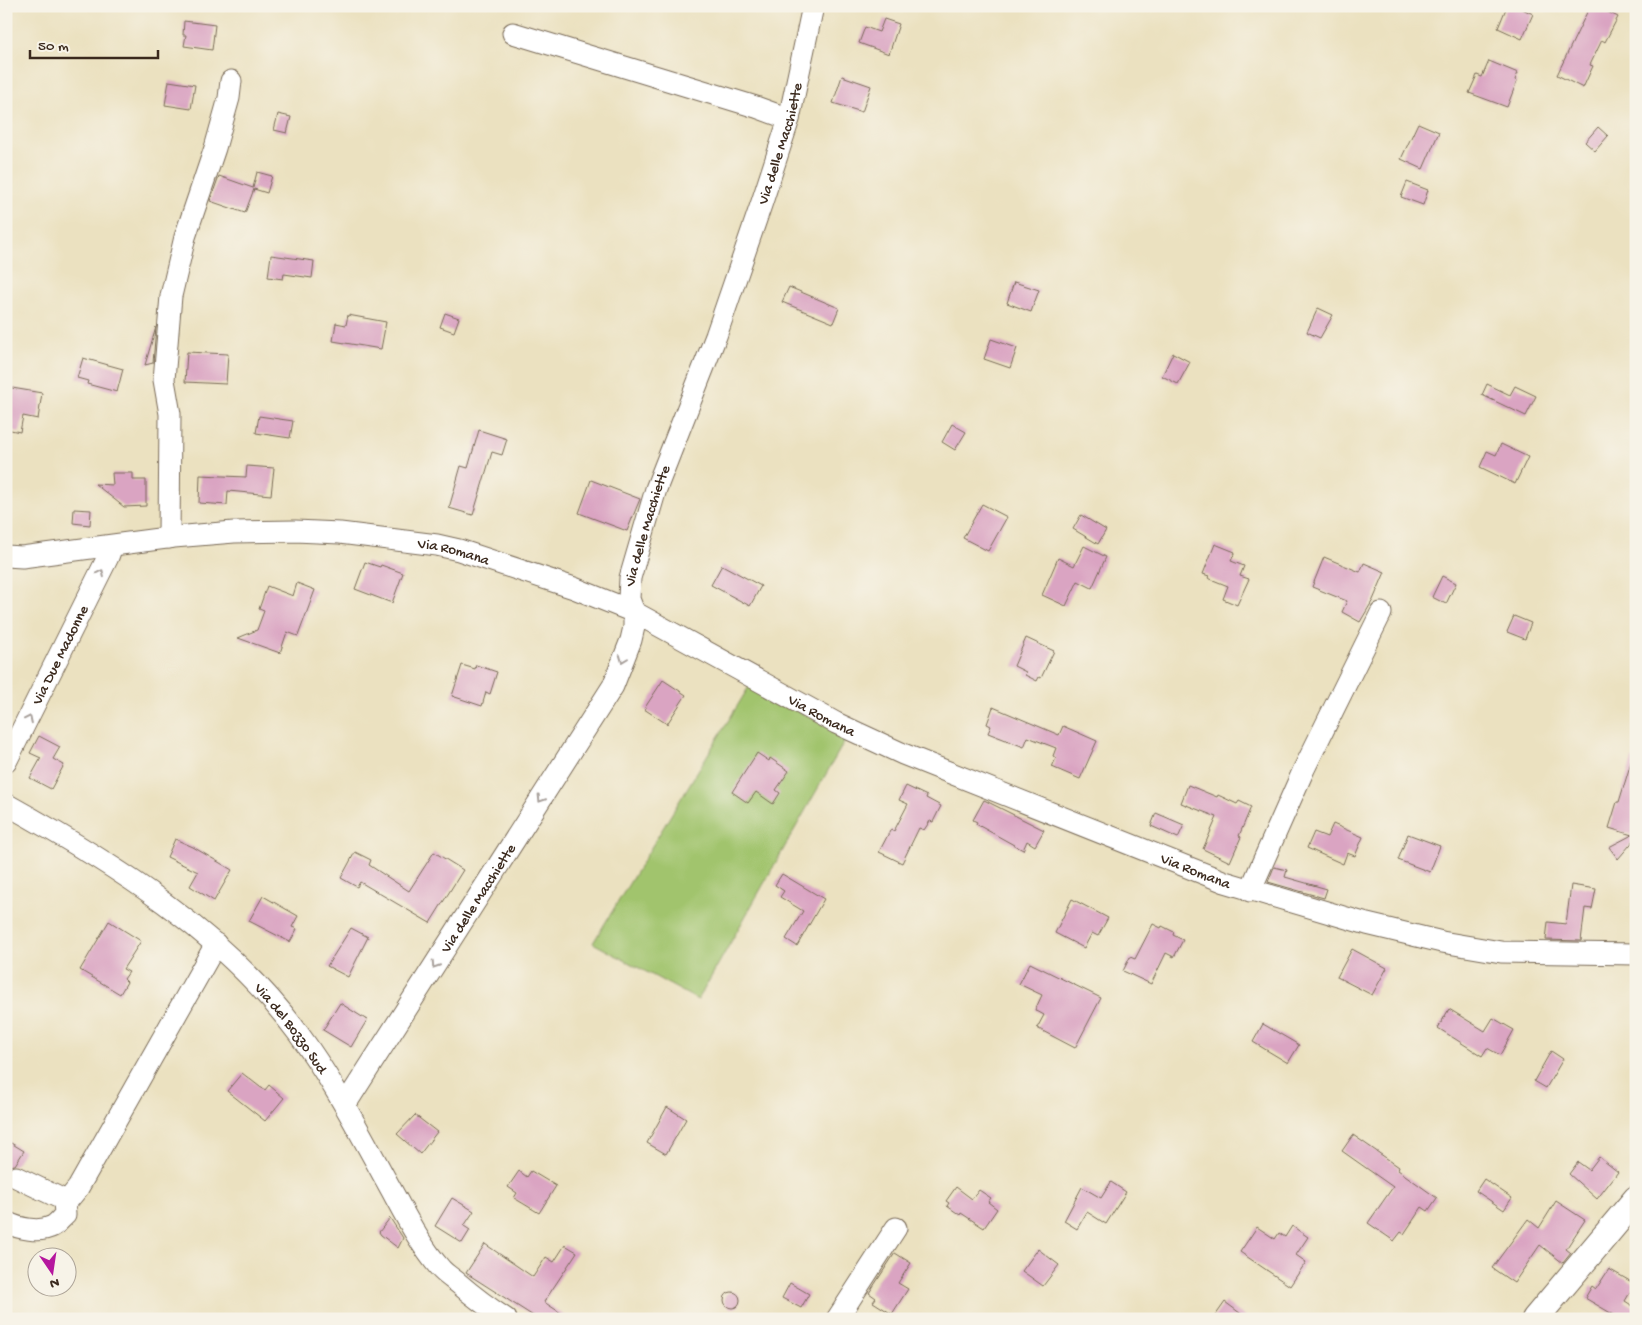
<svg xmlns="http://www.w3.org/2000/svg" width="1642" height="1325" font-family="'Gochi Hand',sans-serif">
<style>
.green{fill:#a1c46d;stroke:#6e7746}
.building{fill:#daa4c2}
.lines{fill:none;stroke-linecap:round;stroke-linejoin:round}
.minor-casing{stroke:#796a57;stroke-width:23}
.major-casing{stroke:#796a57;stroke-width:28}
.minor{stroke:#fff;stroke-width:21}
.major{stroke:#fff;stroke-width:26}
.oneway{stroke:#a79f9a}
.labels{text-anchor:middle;stroke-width:4;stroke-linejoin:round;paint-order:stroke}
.street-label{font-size:15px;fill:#3b2a1e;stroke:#f7f3e8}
</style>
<rect width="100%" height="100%" fill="#f7f3e8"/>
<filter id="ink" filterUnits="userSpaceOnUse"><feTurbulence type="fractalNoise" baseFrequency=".02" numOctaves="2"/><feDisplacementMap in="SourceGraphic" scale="10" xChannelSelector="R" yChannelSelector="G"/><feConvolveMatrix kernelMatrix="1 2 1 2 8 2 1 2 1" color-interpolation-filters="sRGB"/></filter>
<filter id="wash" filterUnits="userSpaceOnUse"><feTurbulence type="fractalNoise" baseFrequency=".0096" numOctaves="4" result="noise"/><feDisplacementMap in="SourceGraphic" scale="20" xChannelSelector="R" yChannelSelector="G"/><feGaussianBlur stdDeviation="1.12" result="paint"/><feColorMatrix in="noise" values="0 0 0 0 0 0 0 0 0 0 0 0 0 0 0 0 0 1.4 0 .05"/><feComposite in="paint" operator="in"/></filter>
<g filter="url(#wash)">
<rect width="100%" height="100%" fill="#ebe1c0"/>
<!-- green -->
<path class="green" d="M750,685L847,737L698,1000L593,943Z"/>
<g id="blocks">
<!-- building -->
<g class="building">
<path d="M1507,6H1516L1533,14L1522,39L1498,28Z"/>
<path d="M1590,6H1596L1618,17L1605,42L1602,40L1590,65L1593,66L1583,88L1557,75Z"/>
<path d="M884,19L899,24L889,54L859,43L865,27L879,32Z"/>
<path d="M184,21L215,25L212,50L184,46L186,35H183Z"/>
<path d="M1489,61L1518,73L1515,80L1517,81L1507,107L1469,93L1477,75L1482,77Z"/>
<path d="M842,76L871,86L862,112L833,103Z"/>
<path d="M169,81L195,85L191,109L165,105Z"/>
<path d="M278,114L291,117L287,133L274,130Z"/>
<path d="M1418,123L1439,132L1423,169L1401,159Z"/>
<path d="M1598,127L1608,136L1595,151L1585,142Z"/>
<path d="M257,172L272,176L267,193L254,189L245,213L210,201L219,176L253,188Z"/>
<path d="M1407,182L1428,190L1423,205L1401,197Z"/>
<path d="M271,255L314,261L312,278L284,274L283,279L268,277Z"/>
<path d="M1014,282L1039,290L1031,312L1007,303Z"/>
<path d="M789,287L839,308L833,323L782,302Z"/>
<path d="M1318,308L1333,315L1320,338L1307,332Z"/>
<path d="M445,313L459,318L454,332L440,327Z"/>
<path d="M348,315L386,322L381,349L333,341L336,323L346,325Z"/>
<path d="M156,327L153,363L145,365Z"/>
<path d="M991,339L1017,348L1010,368L984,359Z"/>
<path d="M187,352L228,354L226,384L185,382Z"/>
<path d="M1173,353L1190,362L1178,384L1162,376Z"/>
<path d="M83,358L123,369L117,392L87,384L88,381L77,378Z"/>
<path d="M1487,384L1510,395L1515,386L1536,396L1526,416L1482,395Z"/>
<path d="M6,387L42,393L38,419L23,416L20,432L6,429Z"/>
<path d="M259,416L293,421L290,438L256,433Z"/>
<path d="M952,424L966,432L955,450L942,442Z"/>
<path d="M479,430L507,439L502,455L492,452L473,515L449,508L461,466L468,468Z"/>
<path d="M1501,444L1528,457L1515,484L1480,467L1487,451L1496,455Z"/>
<path d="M247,466L274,468L271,495L228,491L227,505L199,503L200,475L246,477Z"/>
<path d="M112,473H133V480H146V506L124,507L95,484L113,485Z"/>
<path d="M591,480L640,499L627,531L579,513Z"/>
<path d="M982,504L1007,517L988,551L963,538Z"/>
<path d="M74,509L91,510L90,525L73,523Z"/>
<path d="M1081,515L1106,530L1098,544L1073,529Z"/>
<path d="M1215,544L1235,552L1231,561L1244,566L1240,576L1249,579L1237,605L1223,599L1228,586L1208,578L1209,576L1203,574Z"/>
<path d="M1084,546L1106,557L1092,588L1078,581L1066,606L1042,595L1058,558L1074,566Z"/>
<path d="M1324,557L1360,572L1364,563L1385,572L1373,600L1360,622L1342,612L1347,601L1312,587Z"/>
<path d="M365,562L380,567L381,565L403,573L392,603L355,589Z"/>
<path d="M722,565L761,586L750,606L711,585Z"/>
<path d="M1442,576L1456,583L1446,604L1432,597Z"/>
<path d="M297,583L315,590L298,636L287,632L280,653L238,638L257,630L264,611L259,609L267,586L293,596Z"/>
<path d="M1514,616L1531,623L1525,639L1507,632Z"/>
<path d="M1026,638L1054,651L1041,678L1039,677L1037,681L1025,675L1026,672L1014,666Z"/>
<path d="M462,665L475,669L476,665L497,672L490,694L486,692L482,706L452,696Z"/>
<path d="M663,680L686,695L667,724L644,709Z"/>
<path d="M993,707L1059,735L1063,726L1097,741L1080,779L1052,767L1056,758L1053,756L1056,748L1028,737L1024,747L988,733L991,726L987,724Z"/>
<path d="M39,736L60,747L53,759L64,765L51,789L30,778L41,758L30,753Z"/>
<path d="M757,753L769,761L770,758L789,771L776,790L780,793L773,804L756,792L748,803L732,792Z"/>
<path d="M1632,759H1636V838L1618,859L1609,847L1632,835L1609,828L1617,802H1619Z"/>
<path d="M1188,785L1217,797L1218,795L1237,804L1239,801L1251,807L1239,836L1241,837L1230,862L1203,849L1217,817L1181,803Z"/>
<path d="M906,786L927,796L926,798L941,806L933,822L930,821L924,830L919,828L902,863L879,852L891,829L894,831L908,804L899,800Z"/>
<path d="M984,800L1044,830L1035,846L1027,841L1023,850L976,824L977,822L973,820Z"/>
<path d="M1156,813L1184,825L1178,838L1151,826Z"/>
<path d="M1333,824L1363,837L1355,856L1347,853L1343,864L1307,848L1314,832L1327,837Z"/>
<path d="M1408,834L1440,846L1430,872L1398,860Z"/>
<path d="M175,839L193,847L232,870L214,901L190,886L198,872L167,857Z"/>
<path d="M355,852L371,860L369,865L409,891L434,852L463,870L430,923L360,882L357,887L341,878Z"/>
<path d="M1274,867L1287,870L1285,877L1327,889L1324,898L1268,882Z"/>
<path d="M782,874L824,899L797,946L786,939L803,911L780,897L784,891L775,885Z"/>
<path d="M1571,885L1596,889L1592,909L1585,908L1581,941L1546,940L1548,922L1566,924Z"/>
<path d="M263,896L298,916L292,927L297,929L290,942L249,921Z"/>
<path d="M1072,899L1108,918L1098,936L1092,933L1084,948L1055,933Z"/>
<path d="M109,921L141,941L123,969L129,972L124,979L127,982L120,994L80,970Z"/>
<path d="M1153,924L1161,928L1162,926L1174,932L1173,935L1183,940L1174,957L1166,953L1151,984L1123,971L1130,957L1135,959Z"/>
<path d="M351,928L368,937L348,977L327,966Z"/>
<path d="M1352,949L1387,968L1372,995L1337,977Z"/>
<path d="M1030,963L1101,998L1075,1048L1037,1028L1044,1015L1035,1010L1042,995L1019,984Z"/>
<path d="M340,1003L367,1020L351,1047L323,1030Z"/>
<path d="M1449,1009L1485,1031L1493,1018L1514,1030L1500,1055L1487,1048L1482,1056L1438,1028Z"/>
<path d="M1263,1024L1299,1045L1288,1063L1253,1042Z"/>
<path d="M1551,1051L1563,1059L1546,1088L1534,1081Z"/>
<path d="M242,1073L260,1087L265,1090L269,1085L284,1098L265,1121L227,1091Z"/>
<path d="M667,1107L686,1119L666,1154L647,1143Z"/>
<path d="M415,1115L437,1132L420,1154L397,1134Z"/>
<path d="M1353,1135L1399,1167L1398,1170L1437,1198L1428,1211L1422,1207L1404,1234L1401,1232L1394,1241L1368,1223L1393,1187L1342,1151Z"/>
<path d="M6,1140L24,1151L15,1165L9,1166L6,1170Z"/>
<path d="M1599,1157L1618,1172L1597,1199L1569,1174L1578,1162L1589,1170Z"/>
<path d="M519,1171L527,1177L531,1171L556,1186L539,1213L514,1198L517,1193L508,1187Z"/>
<path d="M1484,1179L1512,1198L1504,1210L1476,1191Z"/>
<path d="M1111,1182L1126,1192L1106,1224L1087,1212L1077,1229L1064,1221L1082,1187L1101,1198Z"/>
<path d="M956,1187L972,1199L979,1190L991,1198L988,1202L997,1209L984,1228L961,1213L960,1215L947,1206L949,1203L946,1201Z"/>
<path d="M452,1198L474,1211L464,1226L470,1230L462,1243L435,1226Z"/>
<path d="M1556,1201L1585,1220L1566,1249L1571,1253L1563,1263L1540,1245L1514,1283L1492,1268L1528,1219L1539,1228Z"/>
<path d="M390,1218L403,1238L398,1248L381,1235L379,1232Z"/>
<path d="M1292,1226L1308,1237L1296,1255L1306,1262L1290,1286L1240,1252L1257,1227L1275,1239L1279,1233L1285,1237Z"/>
<path d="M485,1244L533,1277L546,1257L554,1262L565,1245L577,1252L544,1302L570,1319H538L466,1273Z"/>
<path d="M1038,1249L1059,1265L1043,1286L1022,1271Z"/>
<path d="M895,1253L911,1263L898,1283L908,1289L892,1314L873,1302L876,1298L869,1293Z"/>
<path d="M1609,1269L1635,1284L1625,1301L1636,1308L1630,1319H1621L1585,1298L1592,1286L1596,1289Z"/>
<path d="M790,1283L809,1294L801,1308L782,1298Z"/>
<circle cx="732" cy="1300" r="8"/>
<path d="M1225,1302L1248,1319H1213Z"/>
</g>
</g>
</g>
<g filter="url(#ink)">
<use href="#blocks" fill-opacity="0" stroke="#796a57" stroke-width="1"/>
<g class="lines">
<defs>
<g id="minor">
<path d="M513,33L756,107L789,119"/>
<path d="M169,538L170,414L164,380L171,296L185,237L215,148L229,98L231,81"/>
<path id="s1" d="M6,556L22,557L174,537L234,532L295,531L340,533L437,545L459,550L574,588L634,612L836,723L903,754L1225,882L1367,924L1442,942L1501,952L1636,954"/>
<path id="s2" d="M6,762L108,557L112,546"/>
<path id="s3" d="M6,804C114,864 223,932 298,1033C332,1079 359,1131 387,1182C402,1209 419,1244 440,1268C445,1274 452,1278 458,1283C473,1296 489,1308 506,1319"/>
<path d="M1250,891L1304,769L1381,613"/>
<path id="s4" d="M345,1105L613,686L631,640L634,627V612L629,599L630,578L656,489L716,336L762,202L789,119L813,6"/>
<path d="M16,1177L64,1200L69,1199L78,1188L216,944"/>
<path d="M6,1222C19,1229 40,1233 53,1226C58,1223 61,1218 65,1215L64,1200"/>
<path d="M837,1319L896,1228"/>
</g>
<path id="major" d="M1535,1319L1636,1199"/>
</defs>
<!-- minor casing -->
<use href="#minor" class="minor-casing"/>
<!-- major casing -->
<use href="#major" class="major-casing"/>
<!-- minor -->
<use href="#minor" class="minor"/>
<!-- major -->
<use href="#major" class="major"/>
</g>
<!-- one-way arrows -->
<defs><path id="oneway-chevron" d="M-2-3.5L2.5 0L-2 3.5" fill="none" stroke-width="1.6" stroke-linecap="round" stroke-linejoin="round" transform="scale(1.25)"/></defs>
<g class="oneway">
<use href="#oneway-chevron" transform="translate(101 573) rotate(-64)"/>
<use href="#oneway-chevron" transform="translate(623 659) rotate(111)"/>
<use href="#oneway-chevron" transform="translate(29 719) rotate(-64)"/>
<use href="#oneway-chevron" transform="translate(541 799) rotate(122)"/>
<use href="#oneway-chevron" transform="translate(435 965) rotate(123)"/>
</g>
</g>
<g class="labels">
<!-- street labels -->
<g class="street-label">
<text dy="5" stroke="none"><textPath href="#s4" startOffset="1070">Via delle Macchiette</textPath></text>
<text dy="5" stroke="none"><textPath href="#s4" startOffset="665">Via delle Macchiette</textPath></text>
<text dy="5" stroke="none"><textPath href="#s1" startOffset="451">Via Romana</textPath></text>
<text dy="5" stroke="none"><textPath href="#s2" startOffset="120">Via Due Madonne</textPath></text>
<text dy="5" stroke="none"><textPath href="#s1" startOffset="856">Via Romana</textPath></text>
<text dy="5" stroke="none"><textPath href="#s1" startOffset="1261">Via Romana</textPath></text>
<text dy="5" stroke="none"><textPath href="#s4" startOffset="246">Via delle Macchiette</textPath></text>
<text dy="5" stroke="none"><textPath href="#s3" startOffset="366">Via del Bozzo Sud</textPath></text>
</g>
</g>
<!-- margin -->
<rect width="1642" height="1325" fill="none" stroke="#f7f3e8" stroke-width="25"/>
<!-- north arrow -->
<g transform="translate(52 1272) rotate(167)"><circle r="24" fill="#f7f3e8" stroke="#aca397"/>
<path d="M0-4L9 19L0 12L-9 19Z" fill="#b5179e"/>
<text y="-8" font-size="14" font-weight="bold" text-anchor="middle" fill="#3b2a1e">N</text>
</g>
<!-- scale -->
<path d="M30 50v8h128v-8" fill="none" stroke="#3b2a1e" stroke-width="2.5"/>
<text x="38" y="50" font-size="15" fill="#3b2a1e" stroke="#f7f3e8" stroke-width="4" paint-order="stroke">50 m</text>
</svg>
